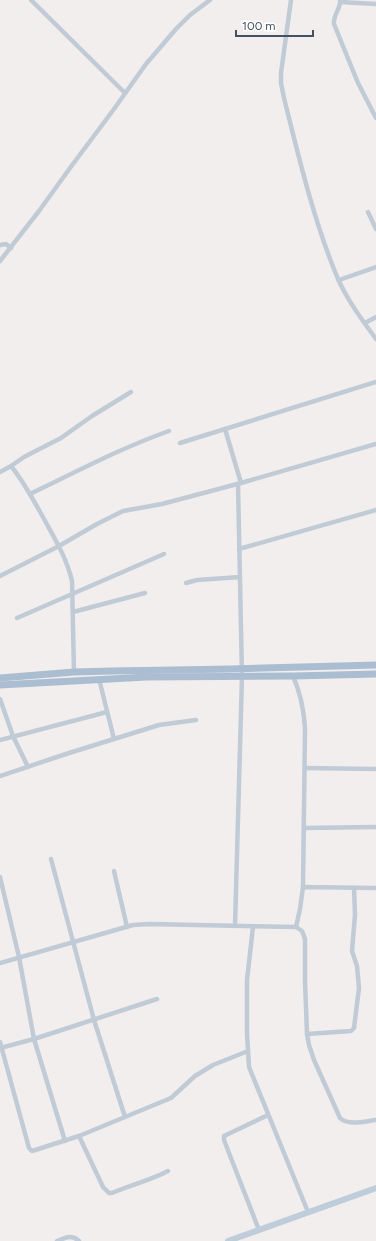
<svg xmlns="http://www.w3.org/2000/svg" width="376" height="1241" font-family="Figtree,sans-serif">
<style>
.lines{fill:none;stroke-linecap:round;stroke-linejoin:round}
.street{stroke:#c0cbd6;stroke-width:4.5}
.secondary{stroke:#bfccda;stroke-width:6}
.primary{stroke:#abbed1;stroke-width:7}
</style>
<rect width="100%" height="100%" fill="#f2eeee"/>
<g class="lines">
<!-- street -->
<g class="street">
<path d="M31,0L125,93"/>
<path d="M291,0L281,73V83L284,98C299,158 314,222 338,279C348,301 362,320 376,339"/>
<path d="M340,0C341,9 333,14 334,24L358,83L376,118"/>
<path d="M341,2L376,4"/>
<path d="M368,212L376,229"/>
<path d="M0,245L6,244L11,248"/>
<path d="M0,261L39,211L70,168L114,109L146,64L176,29L190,15L210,0"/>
<path d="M339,280L376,267"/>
<path d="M365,323L376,317"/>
<path d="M225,429L241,483"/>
<path d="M180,443L376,382"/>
<path d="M11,466L24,457L61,438L92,416L131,392"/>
<path d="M0,472L11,466C24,482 34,501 44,519C55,539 67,559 72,581L74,672"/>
<path d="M30,494C76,472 121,448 169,431"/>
<path d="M239,549L376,510"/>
<path d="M0,576L59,546L97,524L123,511L162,504L241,483L376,444"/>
<path d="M186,583L197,580L240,577"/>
<path d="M73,612L145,593"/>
<path d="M17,618L164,554"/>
<path d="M293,676C300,692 304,711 305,728L303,887"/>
<path d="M99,679L114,739"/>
<path d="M0,699L13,736L28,767"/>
<path d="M0,740L107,712"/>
<path d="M305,768L376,769"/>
<path d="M0,776L69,753L159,725L196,720"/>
<path d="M304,828L376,827"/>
<path d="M51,859L94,1020L125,1117"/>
<path d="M114,871L127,927"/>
<path d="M0,877L19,957L34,1039L65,1141"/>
<path d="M235,926L242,676L238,484"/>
<path d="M253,927L247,980V1034L249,1067L308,1212"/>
<path d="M296,927L302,931L305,939V981L307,1034L309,1045L314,1060L340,1118C348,1126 366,1121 376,1120"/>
<path d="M0,963L133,925L149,924L296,927L300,909L303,887L376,888"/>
<path d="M307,1034L351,1031L354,1028L359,988L357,966L352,951L355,915L354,888"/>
<path d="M0,1042L29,1148L32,1151L79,1136L171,1098L195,1076L213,1065L248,1051"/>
<path d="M0,1048L34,1039L157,999"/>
<path d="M79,1136L103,1187L109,1193H112C131,1185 151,1180 168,1171"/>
<path d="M259,1230L229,1153L224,1140V1136L268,1115"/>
<path d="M57,1241C65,1238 71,1234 79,1241"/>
</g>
<!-- secondary -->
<path class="secondary" d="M228,1241L376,1188"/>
<!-- primary -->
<g class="primary">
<path d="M0,678L74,672L112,671L231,669L376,665"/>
<path d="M0,685L147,677L293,676L376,674"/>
</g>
</g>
<!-- scale -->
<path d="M236 30v6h77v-6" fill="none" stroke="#44525f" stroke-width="2"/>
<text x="242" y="30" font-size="12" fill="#44525f" stroke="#ffffff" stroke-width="3" paint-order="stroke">100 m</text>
</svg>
